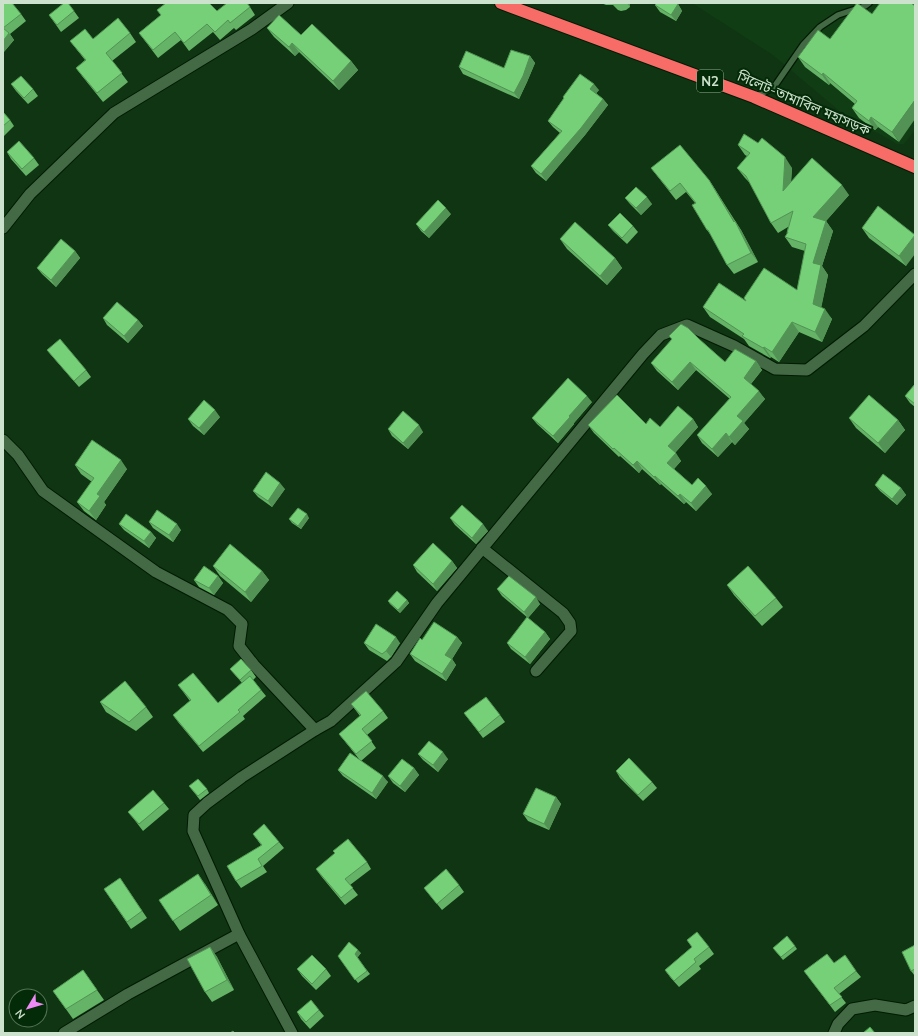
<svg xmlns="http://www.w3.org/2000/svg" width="918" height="1036" font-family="Mulish,'Noto Sans Bengali',sans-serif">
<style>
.built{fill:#103d14}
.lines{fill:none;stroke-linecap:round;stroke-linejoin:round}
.lane-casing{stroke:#011b03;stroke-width:8}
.street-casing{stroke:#011b03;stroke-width:13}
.highway-casing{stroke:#011b03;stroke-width:14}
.lane{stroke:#446a45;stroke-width:5.5}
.street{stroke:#446a45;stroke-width:11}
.highway{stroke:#f86c67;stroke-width:12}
.wall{fill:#65b367}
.shaded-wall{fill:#529254}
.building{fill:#75d078;stroke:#529254}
.labels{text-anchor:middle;stroke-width:4;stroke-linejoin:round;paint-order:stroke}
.shield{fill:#042b08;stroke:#91ab92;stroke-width:1}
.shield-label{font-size:13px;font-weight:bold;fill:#cde2cd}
.street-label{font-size:14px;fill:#cde2cd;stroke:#042b08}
</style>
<rect width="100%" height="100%" fill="#103512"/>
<!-- built -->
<path class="built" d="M692,3H915V130L904,144H897L876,132L856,125L773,55Z"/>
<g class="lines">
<defs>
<path id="lane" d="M755,97L774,87L803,45L820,27L838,15L865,6L869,3"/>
<g id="street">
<path d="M3,228L30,194L114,113L252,29L288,3"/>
<path d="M3,440L18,455L43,491L156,572L228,610L242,624L239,646L254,665L315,730"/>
<path d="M482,548L563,613L570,623L571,631L536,671"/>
<path d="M64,1033L128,994L239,934"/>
<path d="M292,1033L239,934L193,831L194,815L207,803L242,777L315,730L331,721L396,662L437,603L643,354L661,335L687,325L734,346L775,369L807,370L864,326L915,274"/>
<path d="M834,1033L838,1024L852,1009L875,1005L906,1010L915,1006"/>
</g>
<path id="highway" d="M501,3L754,97L915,167"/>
</defs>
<!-- lane casing -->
<use href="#lane" class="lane-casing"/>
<!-- street casing -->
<use href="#street" class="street-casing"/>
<!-- highway casing -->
<use href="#highway" class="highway-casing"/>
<!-- lane -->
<use href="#lane" class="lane"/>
<!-- street -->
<use href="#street" class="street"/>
<!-- highway -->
<use href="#highway" class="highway"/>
</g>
<!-- wall -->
<g class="wall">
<path d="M3,3L21,14L26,21L10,34L14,40L3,53Z"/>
<path d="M601,3H630V7L626,10L621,11L618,10L613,5H606Z"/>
<path d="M678,4L682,11L676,21L660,12L655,5Z"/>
<path d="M250,7L255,15L236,30L234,28L220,40L213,32L189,51L181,40L158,58L139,33L161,15L157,10L217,11Z"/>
<path d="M74,11L79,18L61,32L49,15Z"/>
<path d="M267,28L301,35L351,61L358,70L339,90L299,52L295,56L274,37Z"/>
<path d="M130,33L136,42L112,61L128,82L103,102L82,76L76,68L85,60L70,41L93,39Z"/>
<path d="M830,39L899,142L878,127L875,130L859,118L852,108L855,104L830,83L829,85L805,67L798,57Z"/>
<path d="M530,56L535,63L527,82L519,99L463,74L459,67L504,68Z"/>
<path d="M11,84L33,89L38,96L28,104L16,91Z"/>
<path d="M599,90L596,93L603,99L608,105L585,135L546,181L536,173L531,166L560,133L553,127L548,121L564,98L563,97Z"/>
<path d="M3,112L10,120L14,126L3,137Z"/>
<path d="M738,145L792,168L791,181L849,195L826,221L833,231L822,266L828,275L821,307L832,319L822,342L799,332L779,362L771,357L770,358L749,346L744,339L710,317L703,307L746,301L797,290L805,251L792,247L785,237L787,234V233L788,227L778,233L771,223L750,183L745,178L737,168L747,156L745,155Z"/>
<path d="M7,152L34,158L39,165L26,176L11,159Z"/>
<path d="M651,168L709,180L741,230L758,262L734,274L727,265L714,239L707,230L695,203L686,192L676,200Z"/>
<path d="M625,198L652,204L641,215L630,204Z"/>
<path d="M451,214L429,238L421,231L416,224Z"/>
<path d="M608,225L633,226L638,232L627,244L613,231Z"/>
<path d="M862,228L915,235L906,266L869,238Z"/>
<path d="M560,239L615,258L622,268L607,285L567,249Z"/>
<path d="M75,251L80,258L56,287L42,274L37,268Z"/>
<path d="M103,318L138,320L143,326L128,343L107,325Z"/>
<path d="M669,336L699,339L725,362L756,361L762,370L751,384L765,399L744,423L749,429L735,445L732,442L718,457L702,443L697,435L730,399L696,370L678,390L657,371L651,363L672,340Z"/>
<path d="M47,350L86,370L91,377L79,387L52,356Z"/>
<path d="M915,384V407L910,403L905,396Z"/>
<path d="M592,402L574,423V424L558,443L537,424L532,418Z"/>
<path d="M220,417L204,435L193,426L188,419Z"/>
<path d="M849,418L898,420L905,430L885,453L856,428Z"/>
<path d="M693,419L698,427L675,453L681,461L674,469L692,485L712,494L696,511L686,502L684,504L661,484L660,485L642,469L639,473L620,456L619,457L594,433L588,425L646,424L660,427Z"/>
<path d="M388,429L423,432L408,449L392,436Z"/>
<path d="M75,465L127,469L104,502L106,505L96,520L84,511L77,502L92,482L81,474Z"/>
<path d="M875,485L901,488L906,495L897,505L880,491Z"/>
<path d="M285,489L272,507L258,497L253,491Z"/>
<path d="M309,518L301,529L292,523L289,519Z"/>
<path d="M450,518L488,531L476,544L455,525Z"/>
<path d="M149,522L181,530L173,542L153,528Z"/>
<path d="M119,524L151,532L156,538L149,548L124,530Z"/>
<path d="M452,561L457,568L437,591L417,572L413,565Z"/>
<path d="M213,566L262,571L269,580L251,602L220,576Z"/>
<path d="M218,576L223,583L214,595L199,587L194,580Z"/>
<path d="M727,585L776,598L783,607L762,626L734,595Z"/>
<path d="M497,589L540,604L528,618L502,596Z"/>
<path d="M407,600L409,603L400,613L390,604L388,601Z"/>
<path d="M545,632L550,639L530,664L511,649L507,643Z"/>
<path d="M457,637L462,643L452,659L456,665L446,681L415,661L410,654L422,640Z"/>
<path d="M364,643H400L391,657L387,661L369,650Z"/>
<path d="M230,669L251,670L256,677L253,680L266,696L243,716L245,719L203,752L178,722L173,715L190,701L178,685L218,703L242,683Z"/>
<path d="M100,702L146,707L153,717L136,731L106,712Z"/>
<path d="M351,704L383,711L388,718L367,735L376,748L361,761L388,782L376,799L343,776L338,770L359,759L339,734L360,716Z"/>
<path d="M464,713L500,715L505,722L483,738Z"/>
<path d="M418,754L448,759L438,772L423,760Z"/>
<path d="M414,768L419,775L405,792L393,783L388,776Z"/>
<path d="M616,771L652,782L657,788L643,801L620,778Z"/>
<path d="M189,786L207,789L209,793L200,800Z"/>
<path d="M556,797L561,804L549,830L528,821L523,814Z"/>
<path d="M164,803L169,809L143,831L133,818L128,812Z"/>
<path d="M253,834L279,842L284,848L263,866L267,872L241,888L236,881L261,845Z"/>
<path d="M367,862L371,869L350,885L358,895L345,905L321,876L316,869Z"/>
<path d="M120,878L147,918L131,929L104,889Z"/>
<path d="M205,884L218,905L180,931L159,900Z"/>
<path d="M459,885L464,892L442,910L429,894L424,888Z"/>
<path d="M687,940L709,947L714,954L699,966L701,969L679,987L670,977L665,970L692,947Z"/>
<path d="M915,945V976L911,971Z"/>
<path d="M795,946L797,949L783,960L773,948Z"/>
<path d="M210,947L217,957L234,990L212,1002L205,992Z"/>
<path d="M361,953L357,958L370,974L358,983L338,956Z"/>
<path d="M834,963L856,971L861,977L839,994L846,1003L835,1012L804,971Z"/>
<path d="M297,969H326L331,976L316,990L302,976Z"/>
<path d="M83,970L104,1000L73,1019L53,991Z"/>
<path d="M319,1010L324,1016L310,1029L301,1019L297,1012Z"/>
</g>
<!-- shaded-wall -->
<g class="shaded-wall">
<path d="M627,3H630V7Z"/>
<path d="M678,4L682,11L676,21L671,15Z"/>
<path d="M9,33L14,40L3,53V41Z"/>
<path d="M292,43L299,52L295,56L289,47Z"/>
<path d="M530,56L535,63L527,82L519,99L514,93Z"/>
<path d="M351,61L358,70L339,90L333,81Z"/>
<path d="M823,73L830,83L829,85L822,75Z"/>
<path d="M594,84L599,90L595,95L590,89Z"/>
<path d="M603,99L608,105L585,135L546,181L541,174Z"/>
<path d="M915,100V119L899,142L892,132Z"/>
<path d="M871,117L878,127L875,130L869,121Z"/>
<path d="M785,157L792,168L790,201L783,191Z"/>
<path d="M709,180L715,189L735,222V221L741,230L758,262L751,253L734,222Z"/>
<path d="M842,185L849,195L826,221L833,231L822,266L828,275L820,314L813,304V217Z"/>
<path d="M647,197L652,204L641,215L636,208Z"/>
<path d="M446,208L451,214L429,238L424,232Z"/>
<path d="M915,235V254L906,266L899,256Z"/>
<path d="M75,251L80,258L56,287L51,280Z"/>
<path d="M615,258L622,268L607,285L600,276Z"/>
<path d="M825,309L832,319L822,342L815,332Z"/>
<path d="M138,320L143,326L128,343L124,336Z"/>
<path d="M792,322L799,332L779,362L772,352Z"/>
<path d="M764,347L771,357L770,358L763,348Z"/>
<path d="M756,361L762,370L749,386L744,378Z"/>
<path d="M690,362L696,370L678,390L672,382Z"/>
<path d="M759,391L765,399L744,423L749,429L735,445L729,437L737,416Z"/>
<path d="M587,396L592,402L574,423V424L558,443L553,436L569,416Z"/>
<path d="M215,410L220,417L204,435L199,428Z"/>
<path d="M693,419L698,427L674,454L668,446Z"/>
<path d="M898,420L905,430L885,453L878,443Z"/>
<path d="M419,425L423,432L408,449L403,443Z"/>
<path d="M726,433L732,442L718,457L712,449Z"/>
<path d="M676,453L681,461L672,471L667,463Z"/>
<path d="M121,460L127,469L104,502L106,505L96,520L89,511L97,494Z"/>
<path d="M637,461L642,469L639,473L633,465Z"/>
<path d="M655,476L661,484L660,485L654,477Z"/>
<path d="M280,483L285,489L272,507L268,501Z"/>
<path d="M706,486L712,494L696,511L691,503Z"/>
<path d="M901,488L906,495L897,505L892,499Z"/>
<path d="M680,494L686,502L684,504L678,496Z"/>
<path d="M307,514L309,518L301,529L298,526Z"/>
<path d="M177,524L181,530L173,542L169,535Z"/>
<path d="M483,524L488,531L476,544L472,538Z"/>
<path d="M151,532L156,538L149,548L144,541Z"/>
<path d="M452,561L457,568L437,591L433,584Z"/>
<path d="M262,571L269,580L251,602L245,592Z"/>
<path d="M218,576L223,583L214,595L209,588Z"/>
<path d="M536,597L540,604L528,618L524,612Z"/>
<path d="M407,600L409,603L400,613L398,610Z"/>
<path d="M545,632L550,639L530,664L525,657Z"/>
<path d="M396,637L400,643L391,657L386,651Z"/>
<path d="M457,637L462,643L452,659L456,665L446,681L442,674L445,655Z"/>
<path d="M443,752L448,759L438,772L433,765Z"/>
<path d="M414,768L419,775L405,792L400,786Z"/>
<path d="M383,776L388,782L376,799L372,793Z"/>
<path d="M556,797L561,804L549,830L544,824Z"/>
<path d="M198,874L205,884L218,905L211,895Z"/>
<path d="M210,947L217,957L234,990L227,980Z"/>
<path d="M358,950L361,953L357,958L355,954Z"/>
</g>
<!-- building -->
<g class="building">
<path d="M3,3H12L21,14L3,28L9,33L3,41Z"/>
<path d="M64,3H68L74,11L57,25L49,15Z"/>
<path d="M166,3H209L217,11L227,3H247L250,7L230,23L228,20L215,32L207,24L184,43L175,32L153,50L139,33L161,15L157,10Z"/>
<path d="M657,3H676L678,4L671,15L655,5Z"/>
<path d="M857,3L872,14L880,3H911L915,6V100L892,132L871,117L869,121L852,108L857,101L823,73L822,75L798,57L818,30L830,39Z"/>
<path d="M279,15L301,35L312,24L351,61L333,81L292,43L289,47L267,28Z"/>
<path d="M118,18L130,33L106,53L122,73L97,93L76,68L86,60L70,41L85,29L93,39Z"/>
<path d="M511,50L530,56L523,76L514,93L459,67L466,51L504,68Z"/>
<path d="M580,74L594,84L590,89L603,99L581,128L541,174L531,166L562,131L548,121L564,98L563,97Z"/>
<path d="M21,76L33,89L24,98L11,84Z"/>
<path d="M3,112L10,120L3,126Z"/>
<path d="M744,134L758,143L762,138L785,157L783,191L812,158L842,185L813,217L826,221L813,263L821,265L813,304L825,309L815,332L792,322L772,352L764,347L763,348L742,336L744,334L703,307L719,283L746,301L744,298L764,268L797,290L806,244L785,237L788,232L787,233L793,211L771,223L746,176L737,168L750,153L738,145Z"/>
<path d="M19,141L34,158L22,169L7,152Z"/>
<path d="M680,145L709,180L734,222L735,221L751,253L727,265L708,230H707L692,205L696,203L680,183L670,191L651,168Z"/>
<path d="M636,187L647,197L636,208L625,198Z"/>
<path d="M438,200L446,208L424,232L416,224Z"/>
<path d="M878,206L915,235L899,256L862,228Z"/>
<path d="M620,213L633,226L622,238L608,225Z"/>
<path d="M575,222L615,258L600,276L560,239Z"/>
<path d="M61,239L75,251L51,280L37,268Z"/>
<path d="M117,302L138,320L124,336L103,318Z"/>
<path d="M681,324L688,328L699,339L725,362L735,349L756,361L744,378L759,391L737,416L743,421L729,437L726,433L712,449L697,435L731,397L690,362L672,382L651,363L672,339L669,336Z"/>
<path d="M60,339L86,370L74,381L47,350Z"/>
<path d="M568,378L587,396L569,416L570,417L553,436L532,418Z"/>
<path d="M915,384V404L905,396Z"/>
<path d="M617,395L646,424L650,418L660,427L678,406L693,419L668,446L676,453L667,463L692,485L698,478L706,486L691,503L680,494L678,496L655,476L654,477L637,461L633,465L614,448L613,449L588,425Z"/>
<path d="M869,395L898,420L878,443L849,418Z"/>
<path d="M204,400L215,410L199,428L188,419Z"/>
<path d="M403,411L419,425L403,443L388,429Z"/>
<path d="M92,440L121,460L97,494L100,496L89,511L77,502L94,478L75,465Z"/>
<path d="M266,472L280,483L268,501L253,491Z"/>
<path d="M883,474L901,488L892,499L875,485Z"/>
<path d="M462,505L483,524L472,538L450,518Z"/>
<path d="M298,508L307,514L298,526L289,519Z"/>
<path d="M157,510L177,524L169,535L149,522Z"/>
<path d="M126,514L151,532L144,541L119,524Z"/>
<path d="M433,543L452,561L433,584L413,565Z"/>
<path d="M230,544L262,571L245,592L213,566Z"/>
<path d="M204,566L218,576L209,588L194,580Z"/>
<path d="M748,566L776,598L755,616L727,585Z"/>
<path d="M509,576L536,597L524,612L497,589Z"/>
<path d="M397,591L407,600L398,610L388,601Z"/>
<path d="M527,617L545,632L525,657L507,643Z"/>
<path d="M434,622L457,637L445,655L452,659L442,674L410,654L420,638L422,640Z"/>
<path d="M376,624L396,637L386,651L382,654L364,643Z"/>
<path d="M241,659L251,670L240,680L230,669Z"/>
<path d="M193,673L218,703L250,676L261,690L238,710L240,712L199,746L173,715L191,700L178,685Z"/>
<path d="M125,681L146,707L129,722L100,702Z"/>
<path d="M366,691L383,711L362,729L372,741L356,754L339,734L361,715L351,704Z"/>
<path d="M486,697L500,715L479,732L464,713Z"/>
<path d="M429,741L443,752L433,765L418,754Z"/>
<path d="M350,753L383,776L372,793L338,770Z"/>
<path d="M629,758L652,782L638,795L616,771Z"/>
<path d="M402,759L414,768L400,786L388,776Z"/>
<path d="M198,779L207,789L198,796L189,786Z"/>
<path d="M536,788L556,797L544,824L523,814Z"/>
<path d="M153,790L164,803L139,824L128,812Z"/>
<path d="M264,824L279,842L258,859L262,866L236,881L227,866L262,845L253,834Z"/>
<path d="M348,839L367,862L345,879L353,888L341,898L316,869L335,853L333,851Z"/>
<path d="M446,869L459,885L437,904L424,888Z"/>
<path d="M198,874L211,895L173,921L159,900Z"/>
<path d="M120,878L142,911L127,922L104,889Z"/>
<path d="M697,932L709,947L694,959L696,962L674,981L665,970L692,947L687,940Z"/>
<path d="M787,936L795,946L781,957L773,948Z"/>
<path d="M349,942L358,950L355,954L367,971L355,980L338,956Z"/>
<path d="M915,945V969L911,971L902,952Z"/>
<path d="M210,947L227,980L205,992L187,959Z"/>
<path d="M827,954L834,963L845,955L856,971L834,988L842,997L830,1005L804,971Z"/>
<path d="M312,955L326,969L312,984L297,969Z"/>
<path d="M83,970L97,990L66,1009L53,991Z"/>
<path d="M311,1000L319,1010L306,1022L297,1012Z"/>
<path d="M870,1027L875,1033H863Z"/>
<path d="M233,1031L235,1033H230Z"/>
</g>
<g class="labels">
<!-- shield labels -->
<rect class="shield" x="697" y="70" width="26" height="22" rx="3"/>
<g class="shield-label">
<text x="710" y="86">N2</text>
</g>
<!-- street labels -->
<g class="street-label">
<text transform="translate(804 103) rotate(23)" y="5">সিলেট-তামাবিল মহাসড়ক</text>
</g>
</g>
<!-- border -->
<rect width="918" height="1036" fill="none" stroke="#cde2cd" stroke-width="8"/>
<!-- north arrow -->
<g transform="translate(28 1008) rotate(232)"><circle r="19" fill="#042b08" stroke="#547457"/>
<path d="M0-3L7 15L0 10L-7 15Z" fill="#ef8bf6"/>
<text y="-6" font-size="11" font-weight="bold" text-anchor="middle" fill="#cde2cd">N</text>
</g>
</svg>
